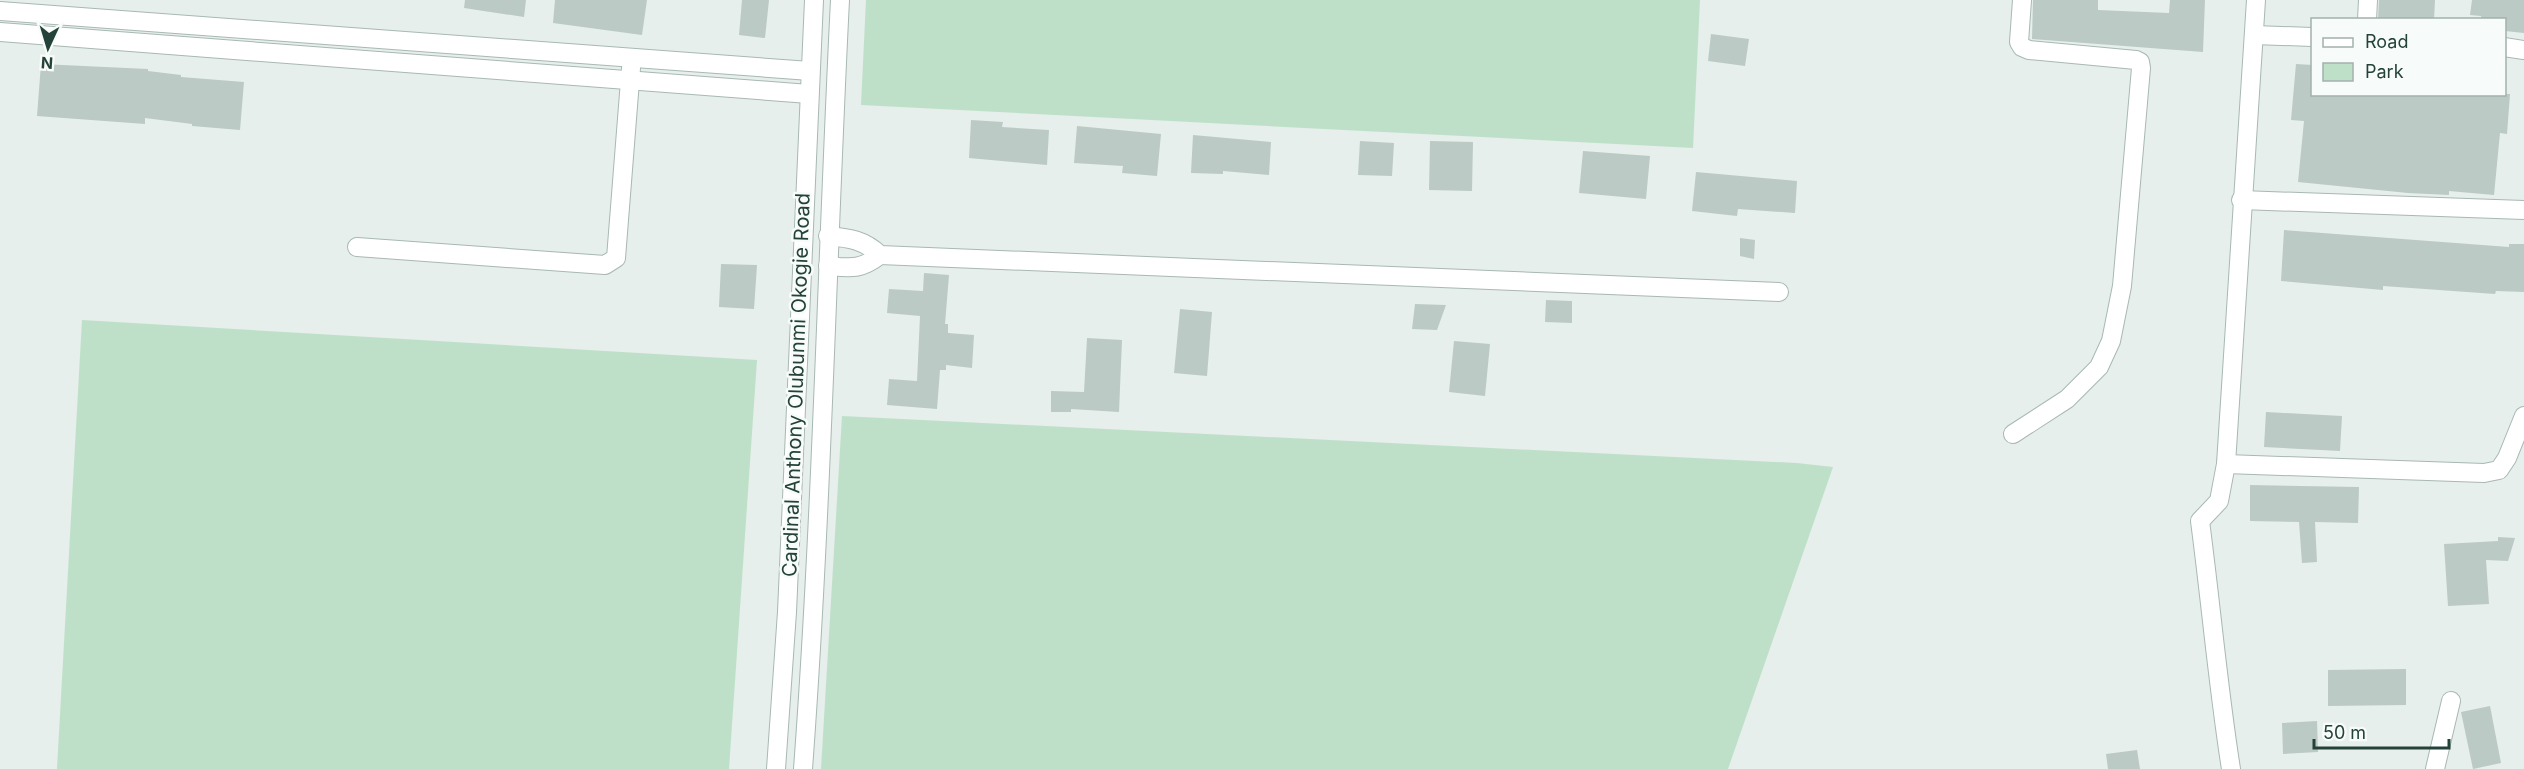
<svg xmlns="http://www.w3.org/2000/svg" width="2524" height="769" font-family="Inter,sans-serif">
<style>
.green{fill:#bfe0c8}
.building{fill:#bbcac4}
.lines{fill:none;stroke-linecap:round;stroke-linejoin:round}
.minor-casing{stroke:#a8b8b2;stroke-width:20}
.minor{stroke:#fff;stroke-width:18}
.labels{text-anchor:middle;stroke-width:5;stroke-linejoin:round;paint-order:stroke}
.street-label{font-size:20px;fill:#24423a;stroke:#f7fbf9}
</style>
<rect width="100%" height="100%" fill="#e6efeb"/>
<!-- green -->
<g class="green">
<path d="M866,0H1700L1693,148L861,105Z"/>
<path d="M82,320L757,360L729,769H57Z"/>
<path d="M842,416L1797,463L1833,467L1728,769H821Z"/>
</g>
<!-- building -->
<g class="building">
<path d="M465,0H526L524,17L464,8Z"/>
<path d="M555,0H647L642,35L553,23Z"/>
<path d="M742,0H769L765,38L739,35Z"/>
<path d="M2033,0H2098V10L2169,13L2170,0H2205L2203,52L2032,39Z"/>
<path d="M2379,0H2435L2434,20H2378Z"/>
<path d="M2472,0H2524V33L2505,31V20H2482L2481,16L2470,15Z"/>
<path d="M1711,34L1749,39L1745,66L1708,61Z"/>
<path d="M41,64L148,69V71L181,75V77L244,82L240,130L192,126V124L145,118V124L37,116Z"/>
<path d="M2296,64L2313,65V94H2510L2507,134L2500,133L2494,195L2449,191V195L2408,193L2298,182L2304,121L2291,120Z"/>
<path d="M971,120L1003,122L1002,127L1049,130L1047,165L969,158Z"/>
<path d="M1077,126L1161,134L1157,176L1122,173L1123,166L1074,163Z"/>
<path d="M1193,135L1271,142L1269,175L1223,171V174L1191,173Z"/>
<path d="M1360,141L1394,143L1392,176L1358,175Z"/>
<path d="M1430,141L1473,142L1472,191L1429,190Z"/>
<path d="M1583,151L1650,156L1646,199L1579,193Z"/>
<path d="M1696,172L1797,181L1795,213L1738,209L1737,216L1692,211Z"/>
<path d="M2284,230L2509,247V244H2524V292L2496,291L2495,294L2383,286V290L2281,281Z"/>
<path d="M1740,238L1755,240L1754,259L1740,256Z"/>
<path d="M721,264L757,265L754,309L719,307Z"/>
<path d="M924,273L949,275L945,324H948V333L974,335L972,368L946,365V370H940L937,409L887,405L889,379L917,381L920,316L887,313L889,289L923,291Z"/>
<path d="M1546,300L1572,301V323L1545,322Z"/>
<path d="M1415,304L1446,305L1437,330L1412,329Z"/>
<path d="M1180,309L1212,312L1207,376L1174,373Z"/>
<path d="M1087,338L1122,340L1119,412L1071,409V412H1051V391L1084,392Z"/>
<path d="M1454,341L1490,344L1485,396L1449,392Z"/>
<path d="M2266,412L2342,416L2340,451L2264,447Z"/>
<path d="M2250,485L2359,487L2358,523L2315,522L2317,562L2302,563L2299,522L2250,521Z"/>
<path d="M2498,537L2515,538L2508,561L2486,560L2489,604L2448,606L2444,544L2498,541Z"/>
<path d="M2406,669V705L2328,706V670Z"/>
<path d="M2490,706L2501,763L2473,769L2461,712Z"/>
<path d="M2317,721L2318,752L2283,754L2282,723Z"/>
<path d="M2137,750L2140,769H2108L2106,754Z"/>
</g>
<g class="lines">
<defs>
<g id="minor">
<path d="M0,11L810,71"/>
<path d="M2367,20L2368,0"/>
<path d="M0,32L809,94"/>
<path d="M2254,35L2312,37"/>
<path d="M2504,47L2524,50"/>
<path d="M2241,200L2524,210"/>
<path d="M828,236C850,238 864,240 880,255L1779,292"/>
<path d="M357,247L605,265L616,258L631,68"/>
<path d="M828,266C851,268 861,270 880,255"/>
<path d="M2013,434L2067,399L2099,367L2111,341L2122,286L2141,68L2140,62L2136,60L2029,50L2022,47L2019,42L2022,0"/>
<path d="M2226,464L2484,473L2499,470L2507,458L2524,416"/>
<path d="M776,769L787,612L814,0"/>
<path d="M803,769C822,513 827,256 840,0"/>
<path d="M2231,769C2218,687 2211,604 2200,521L2219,501L2226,464L2256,0"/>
<path d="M2435,769L2451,701"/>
</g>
</defs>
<!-- minor casing -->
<use href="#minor" class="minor-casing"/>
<!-- minor -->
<use href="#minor" class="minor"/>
</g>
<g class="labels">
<!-- street labels -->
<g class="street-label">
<text transform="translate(796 385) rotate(-88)" y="7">Cardinal Anthony Olubunmi Okogie Road</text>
</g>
</g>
<!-- legend -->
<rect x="2311" y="18" width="195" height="78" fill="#f7fbf9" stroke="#a3b1ad" stroke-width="1.5"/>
<rect x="2323" y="38" width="30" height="9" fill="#ffffff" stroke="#a3b1ad" stroke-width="1.5"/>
<text x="2365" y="48" font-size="18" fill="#24423a">Road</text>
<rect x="2323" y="63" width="30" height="18" fill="#bfe0c8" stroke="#a3b1ad" stroke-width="1.5"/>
<text x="2365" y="78" font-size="18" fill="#24423a">Park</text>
<!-- north arrow -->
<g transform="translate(48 48) rotate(184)" stroke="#f7fbf9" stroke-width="4.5" paint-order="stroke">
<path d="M0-4.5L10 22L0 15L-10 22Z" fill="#24423a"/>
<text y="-9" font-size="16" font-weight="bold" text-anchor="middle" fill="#24423a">N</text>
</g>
<!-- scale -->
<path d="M2314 739v9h135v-9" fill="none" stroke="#24423a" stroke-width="3"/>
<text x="2323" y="739" font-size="18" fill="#24423a" stroke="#f7fbf9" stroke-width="4.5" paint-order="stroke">50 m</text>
</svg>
